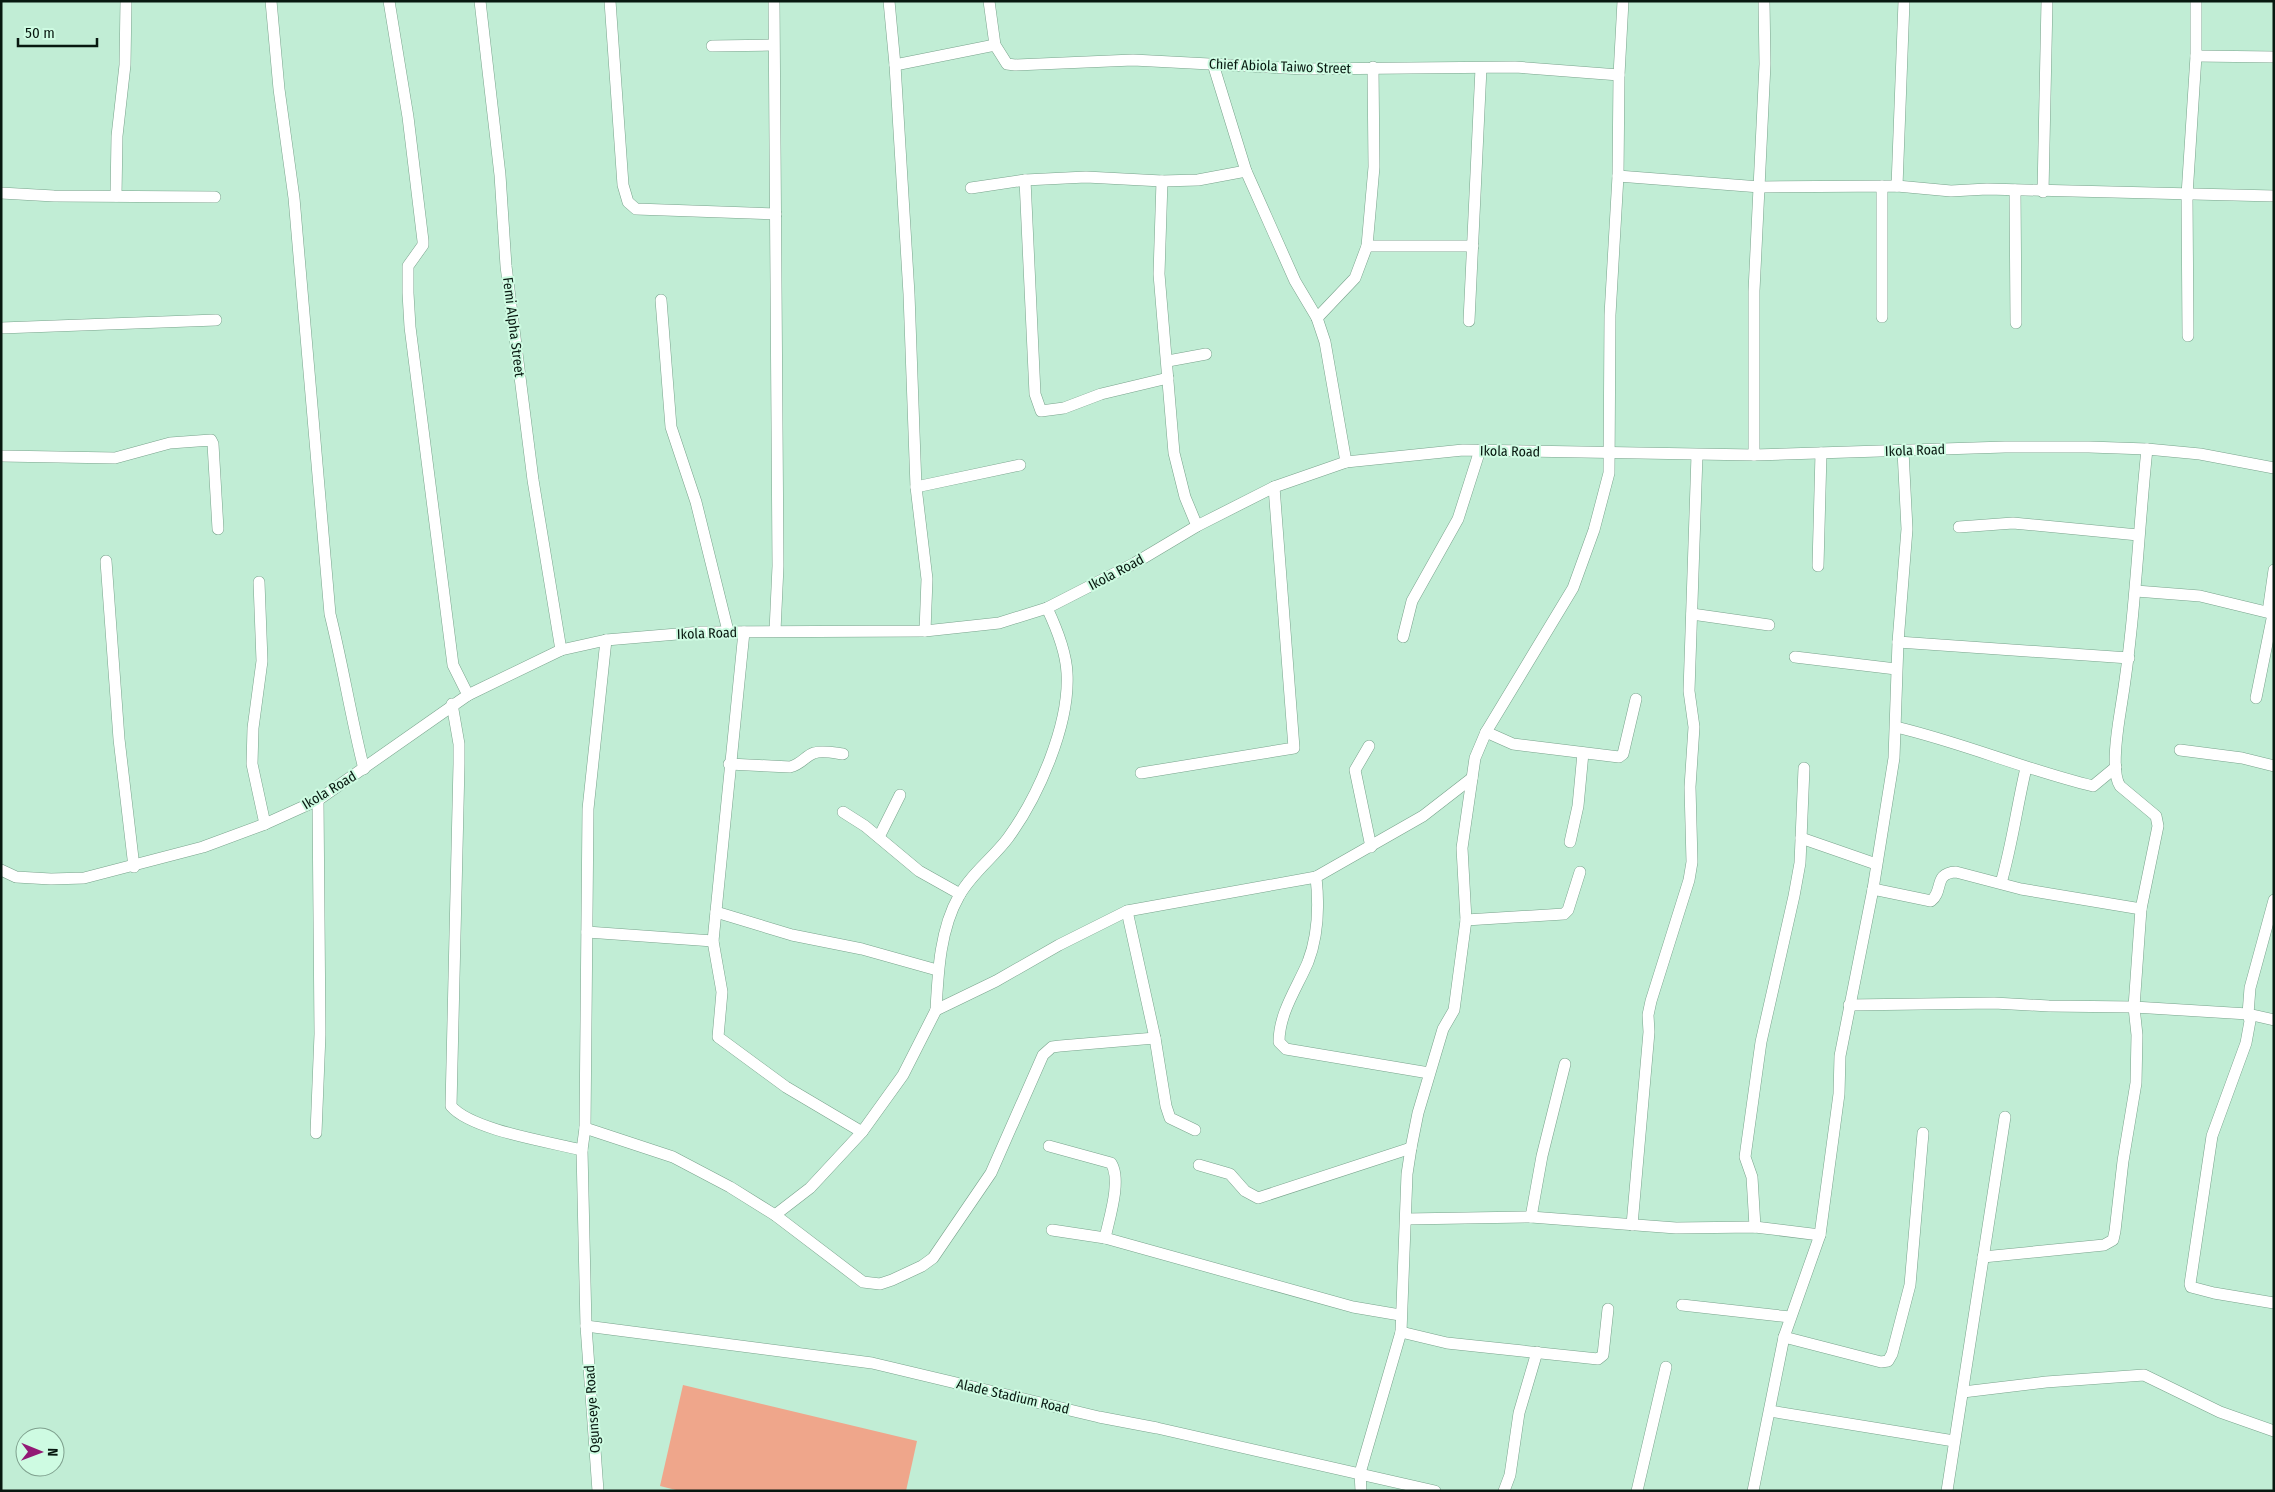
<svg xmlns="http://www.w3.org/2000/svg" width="2275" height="1492" font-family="'Fira Sans Condensed',sans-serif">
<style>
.park{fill:#efa68b}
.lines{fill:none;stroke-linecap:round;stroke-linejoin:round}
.minor-casing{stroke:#79a38c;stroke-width:12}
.minor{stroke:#fff;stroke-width:11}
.labels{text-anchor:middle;stroke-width:4;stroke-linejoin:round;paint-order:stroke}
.street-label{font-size:14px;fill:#081810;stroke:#cefbe2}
</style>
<rect width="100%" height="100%" fill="#c1edd5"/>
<!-- park -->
<path class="park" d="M683,1385L917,1441L906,1491H680L660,1486Z"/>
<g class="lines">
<defs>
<g id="minor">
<path d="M271,1L279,89L294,198L330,614C343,666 351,718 364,769"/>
<path d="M389,1L408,117L423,241V245L408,266V293L410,327L453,665L468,695"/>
<path d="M480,1L500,175L506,266L533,480L561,650"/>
<path d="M610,1L623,185L628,202L636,209L776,214"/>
<path d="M774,1L778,566L775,631"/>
<path d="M889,1L895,65L909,294L916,487L927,579L925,631"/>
<path d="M989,1L995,45L1007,64L1015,65L1133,60L1304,69L1515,67L1619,75"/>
<path d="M712,46L773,45"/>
<path d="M2196,56L2274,57"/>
<path d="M1213,64L1246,171L1295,281L1317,318L1325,342L1346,462"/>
<path d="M895,65L995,45"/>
<path d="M1618,176L1760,187L1897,186L1951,191L1987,189L2274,196"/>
<path d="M1025,180L1035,394L1041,411L1064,408L1101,394L1168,378"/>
<path d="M1162,181L1159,274L1174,453L1185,497L1197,526"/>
<path d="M1897,186L1904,1"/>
<path d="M971,188L1025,180L1086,177L1162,181L1198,180L1246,171"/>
<path d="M2015,190L2016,323"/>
<path d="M2043,192L2047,1"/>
<path d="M1,193L54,196L215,197"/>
<path d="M116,196L117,136L125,65L126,1"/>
<path d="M1367,246H1473"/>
<path d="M661,300L671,427L696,502L728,631"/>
<path d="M1882,317V186"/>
<path d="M1317,318L1355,278L1367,246L1374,167L1373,67"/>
<path d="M1469,321L1481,68"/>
<path d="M1,328L216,320"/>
<path d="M2188,336L2187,195L2196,56V1"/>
<path d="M1168,361L1206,354"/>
<path d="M1754,455V291L1765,64L1764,1"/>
<path d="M1,456L115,458L170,443L211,440L213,444L218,529"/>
<path d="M916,487L1020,465"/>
<path d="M1959,527L2013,523L2138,535"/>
<path d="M106,561L119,739L134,867"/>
<path d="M1818,566L1821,453"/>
<path d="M259,582L262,661L253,728L252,764L265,824"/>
<path d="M2136,591L2200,596L2274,614"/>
<path d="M2268,612L2274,570"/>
<path d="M1692,614L1769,625"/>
<path d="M744,632L713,941L722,992L718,1037L786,1087L862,1132"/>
<path d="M1403,637L1412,601L1458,519L1480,450"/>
<path d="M1898,642L2129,658"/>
<path d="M1795,657L1896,669"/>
<path d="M2256,698L2273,614"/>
<path d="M452,704L459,744V764L451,1106C471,1130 550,1142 582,1150"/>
<path d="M1896,727C1964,743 2026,770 2093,786L2116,767"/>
<path d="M1486,732L1513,744L1619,757L1623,754L1636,699"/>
<path d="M1369,746L1355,770L1371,847"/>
<path d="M2180,750L2242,758L2274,766"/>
<path d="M729,764L790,767C802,764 805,756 814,753C822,750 835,753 843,754"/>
<path d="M1141,773L1294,748L1274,487"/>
<path d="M843,812L865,826L919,871L960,894"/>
<path d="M879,837L900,795"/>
<path d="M1801,838L1876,864"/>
<path d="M1570,842L1578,806L1583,753"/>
<path d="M1,870L16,877L51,879L84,878L203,847L265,824L318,800L468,695L561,650L606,640L701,632L925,631L999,623L1047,608L1135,563L1197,526L1274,487L1346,462L1463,450L1754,455L2005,447H2089L2147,449L2200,454L2274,468"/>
<path d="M2001,883C2012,845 2017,806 2026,768"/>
<path d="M1873,889L1931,901C1944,891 1933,873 1956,872L2021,889L2141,909"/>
<path d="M2274,900L2250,988L2248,1014L2250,1021L2246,1043L2212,1136L2190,1284L2191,1287L2214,1293L2274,1303"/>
<path d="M1127,911L1155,1038L1166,1106L1170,1118L1195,1130"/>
<path d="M716,912L792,935L862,949L937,970"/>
<path d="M1466,920L1564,914L1568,910L1580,872"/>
<path d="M587,932L713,941"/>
<path d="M1849,1005L1994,1003L2049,1006L2134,1007L2248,1014L2274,1020"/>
<path d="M936,1010C938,972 940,929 959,896C971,874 993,858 1008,838C1038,797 1070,725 1067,673C1066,651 1056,627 1047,608"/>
<path d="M1429,1073L1286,1049L1279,1042C1279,1013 1297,988 1308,962C1318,936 1319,904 1316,877L1423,816L1472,778"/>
<path d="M585,1128L673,1157L730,1187L775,1215L863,1282L880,1284L892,1280L922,1266L933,1258L991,1173L1043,1055L1052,1047L1060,1046L1155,1038"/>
<path d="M316,1133L320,1034L318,800"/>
<path d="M1049,1146L1111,1163C1122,1180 1109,1219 1105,1238"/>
<path d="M1199,1165L1230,1174L1245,1191L1258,1198L1411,1148"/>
<path d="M775,1215L810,1188L862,1132L903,1075L936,1010L996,981L1059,945L1127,911L1316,877"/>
<path d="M1531,1217L1542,1156L1565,1064"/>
<path d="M1406,1219L1531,1217L1676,1228L1755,1227L1820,1235"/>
<path d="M1632,1225L1649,1032L1648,1015L1651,1001L1689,880L1692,862L1690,787L1694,727L1689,691L1697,455"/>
<path d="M1755,1227L1752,1177L1745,1157L1761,1042L1794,896L1800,863L1804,768"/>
<path d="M1052,1230L1105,1238L1353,1307L1400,1315"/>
<path d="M1983,1257L2104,1245L2113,1240L2115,1231L2123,1161L2136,1083L2137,1035L2134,1007L2141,909L2158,826L2156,816L2120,786C2110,771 2118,726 2121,707C2135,622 2138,535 2147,449"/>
<path d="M1682,1305L1790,1317"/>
<path d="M586,1326L872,1363L1099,1417L1157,1428L1435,1491"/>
<path d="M1401,1332L1447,1343L1598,1359L1603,1355L1608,1309"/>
<path d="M1784,1337L1881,1362L1888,1361L1892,1354L1910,1285L1923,1133"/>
<path d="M1963,1392L2046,1382L2144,1375L2220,1412L2274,1431"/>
<path d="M1770,1411L1954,1441"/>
<path d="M598,1491L586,1326L582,1150L585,1128L588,809L606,640"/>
<path d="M1361,1491L1360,1473L1401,1332L1407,1174L1411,1148L1418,1113L1443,1029L1454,1010L1466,920L1462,848L1475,758L1486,732L1573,588L1594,530L1609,473L1610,315L1618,176L1619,75L1623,1"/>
<path d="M1504,1491L1510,1475L1519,1413L1537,1352"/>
<path d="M1637,1491L1666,1367"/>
<path d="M1753,1491L1784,1337L1820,1235L1839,1094L1840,1056L1873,889L1894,758L1898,642L1907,529L1903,451"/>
<path d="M1947,1491L2005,1117"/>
</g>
</defs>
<!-- minor casing -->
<use href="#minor" class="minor-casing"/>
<!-- minor -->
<use href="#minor" class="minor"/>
</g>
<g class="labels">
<!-- street labels -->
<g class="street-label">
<text transform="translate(1280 66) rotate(2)" y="5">Chief Abiola Taiwo Street</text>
<text transform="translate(514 327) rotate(83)" y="5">Femi Alpha Street</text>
<text transform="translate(1915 450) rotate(-2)" y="5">Ikola Road</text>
<text transform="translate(1510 451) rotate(1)" y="5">Ikola Road</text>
<text transform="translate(1116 572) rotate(-28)" y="5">Ikola Road</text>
<text transform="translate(707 633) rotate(-2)" y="5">Ikola Road</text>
<text transform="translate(329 790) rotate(-31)" y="5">Ikola Road</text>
<text transform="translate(1013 1396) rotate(13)" y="5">Alade Stadium Road</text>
<text transform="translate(592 1409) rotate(-94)" y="5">Ogunseye Road</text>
</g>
</g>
<!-- border -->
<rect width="2275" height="1492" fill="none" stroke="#081810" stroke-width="5"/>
<!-- north arrow -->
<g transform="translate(40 1452) rotate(91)"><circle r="24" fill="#cefbe2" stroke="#7fa08e"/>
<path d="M0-4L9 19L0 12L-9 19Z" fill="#931975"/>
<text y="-8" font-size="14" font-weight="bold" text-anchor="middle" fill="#081810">N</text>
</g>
<!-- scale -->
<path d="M18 38v8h79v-8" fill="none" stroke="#081810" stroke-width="2.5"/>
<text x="25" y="38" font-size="15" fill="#081810" stroke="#cefbe2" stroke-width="4" paint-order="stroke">50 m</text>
</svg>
